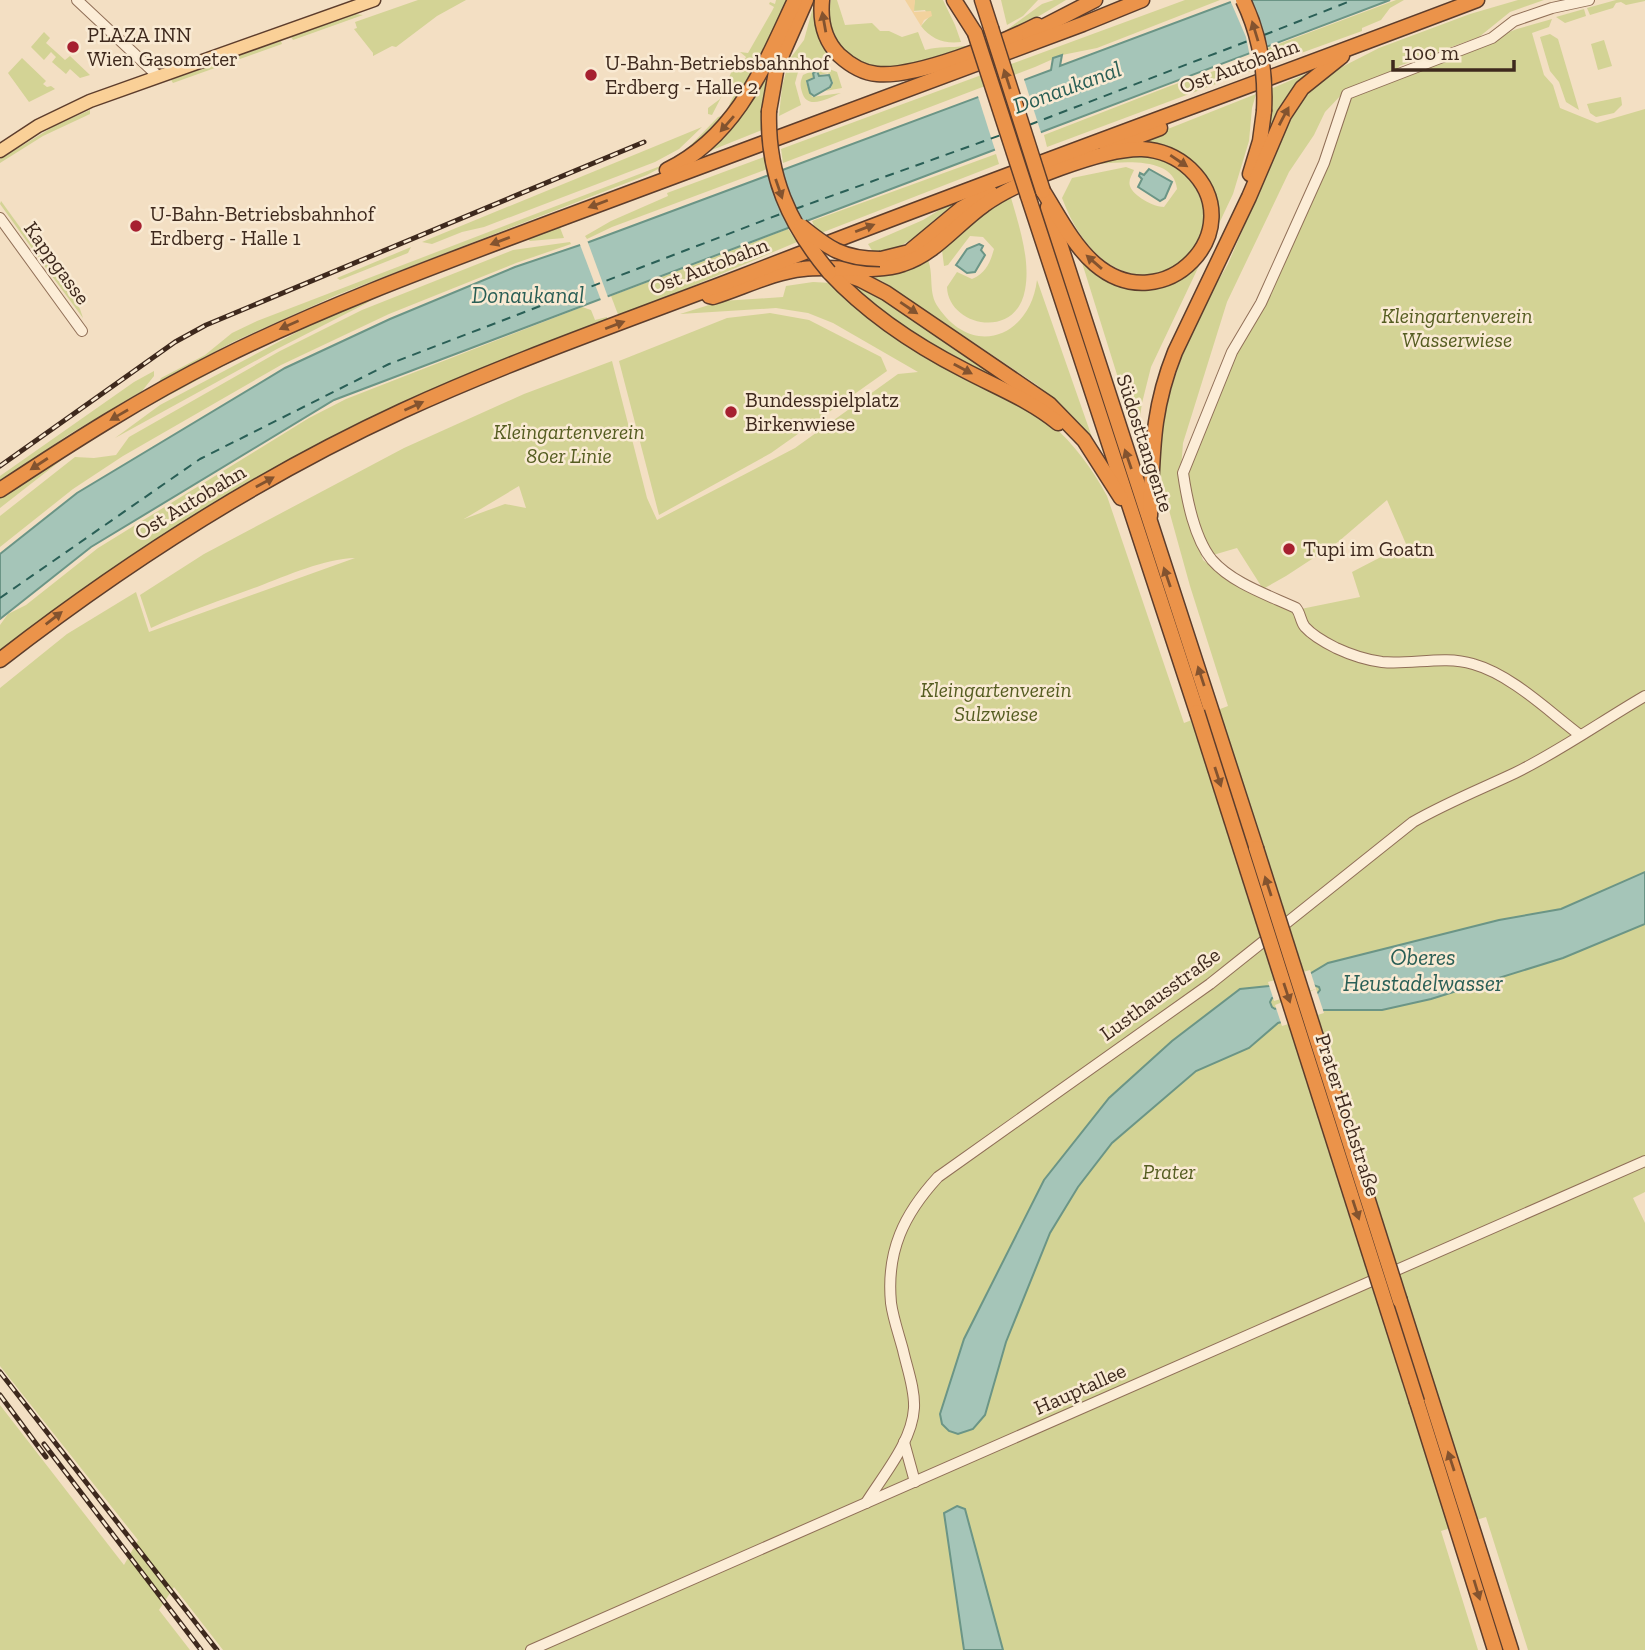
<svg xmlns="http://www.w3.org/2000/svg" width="1645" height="1650" font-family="'Zilla Slab',serif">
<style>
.green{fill:#d3d395;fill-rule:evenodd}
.sand{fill:#f2d29d}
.water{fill:#a5c5b8;stroke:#6b9586;stroke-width:2;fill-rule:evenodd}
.pier{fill:#f3dfc3}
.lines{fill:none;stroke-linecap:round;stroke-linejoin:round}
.ferry{stroke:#2a5f56;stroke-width:2;stroke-dasharray:9 7;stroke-linecap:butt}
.minor-casing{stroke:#906f57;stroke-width:12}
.major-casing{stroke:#5d3d2c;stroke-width:15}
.highway-casing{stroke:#5d3d2c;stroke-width:17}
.minor{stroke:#fcedd7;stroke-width:10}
.major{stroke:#fad097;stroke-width:12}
.highway{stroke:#eb934a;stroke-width:14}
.rail-casing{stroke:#3e291d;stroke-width:5}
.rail{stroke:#f9ead3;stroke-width:2.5;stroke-dasharray:8;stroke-linecap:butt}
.highway-bridge-casing{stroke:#5d3d2c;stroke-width:17;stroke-linecap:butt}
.highway-bridge{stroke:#eb934a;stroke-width:14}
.oneway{fill:#83532f}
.poi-dot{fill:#a62030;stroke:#f9ead3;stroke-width:2.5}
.labels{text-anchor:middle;stroke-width:5;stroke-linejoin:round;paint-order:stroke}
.poi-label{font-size:21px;fill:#3e291d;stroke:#f9ead3;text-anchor:start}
.street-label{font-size:21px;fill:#3e291d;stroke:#f9ead3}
.park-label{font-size:21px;font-style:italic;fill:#555d21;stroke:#f9ead3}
.water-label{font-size:23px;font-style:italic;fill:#2a5f56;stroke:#f9ead3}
</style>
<rect width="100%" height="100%" fill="#f3dfc3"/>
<!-- green -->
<g class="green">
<path d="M418,0H466L437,16L396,47L392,46L373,56V53L354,29L357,28L355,22Z"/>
<path d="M776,0H787C778,19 744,99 729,105L738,87L729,82L712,115L708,114V108L720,99L733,68L740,70L746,57L740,52L748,53L772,11L774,7L769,4L770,2L775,4Z"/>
<path d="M815,0H819L835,56L800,65L795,83L801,105L779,116L782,87L789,60L804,40Z"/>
<path d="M831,0H837L845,25L872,23L880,31H889L902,37L918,32L925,50C939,46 951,48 965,46L967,49C928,60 864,88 837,42C830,29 827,14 831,0Z"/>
<path d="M915,0H943L955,25L961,42C944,44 931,39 921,26L929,17L925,10L913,11Z"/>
<path d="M1001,0H1038L1023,16L1007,25Z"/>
<path d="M1054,0H1066L1007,35L1005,31L1042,4Z"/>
<path d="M1185,0H1220L1097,48L1062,55L1035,67L783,163L781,149Z"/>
<path d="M1396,0H1404L1390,8L1381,20L1362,28V31L1268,65L1265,49Z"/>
<path d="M1518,0H1544L1510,12L1479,37L1399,66L1398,69L1345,91L1325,112L1314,135L1289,172L1227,302L1183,443L1181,469L1193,531L1203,560L1233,583L1291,611L1360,597L1352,572L1406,544L1387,500L1338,542L1286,576L1263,589L1237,548L1213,555L1204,539L1186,477L1236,354L1263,307L1348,94L1517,29L1552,19L1549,27L1532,33L1544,75L1553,85L1560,108L1597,123L1645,109V1192L1633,1198L1645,1223V1650H1528L1486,1517L1441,1531L1478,1650H223L174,1587L159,1610L190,1650H0V1405L124,1565L138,1540L0,1366V688L67,634L136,592L149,632L355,558C324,559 288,575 257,587C222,600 186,612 151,628L140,595L204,554L404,448L524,394L612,361L647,498L657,520L795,448L898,374L918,372L833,323L808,313L776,308L680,314L722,301L783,297L786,286L813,282L832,283L1050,423C1074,444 1092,468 1107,496L1184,723L1228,706L1190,586L1157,467L1161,458L1160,439L1167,402L1182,356L1211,293L1228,264L1286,128L1305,96L1332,72L1379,48L1470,14ZM519,486L526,508L505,504L464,519Z"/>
<path d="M1616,0H1645V1L1626,5L1621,2L1616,3L1613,8L1590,15L1587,8Z"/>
<path d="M1584,9L1586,16L1565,23L1556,17Z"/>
<path d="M355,14L363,15L293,40L291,37Z"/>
<path d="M44,32L50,38L46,43L65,60L70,56L90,75L80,78L70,69L66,74L52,62L56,57L51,52L44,60L31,47Z"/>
<path d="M1550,34L1558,39L1579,110L1566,102L1559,82L1550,71L1540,37Z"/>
<path d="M1604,40L1612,66L1598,70L1591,44Z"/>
<path d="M281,41L282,44L173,83L171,80Z"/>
<path d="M22,58L46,81L43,84L47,87L51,86L55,89L29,102L8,73Z"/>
<path d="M1246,60L1251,71L1047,147L1044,135L1170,86Z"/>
<path d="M772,66L764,100L762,130L707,152Z"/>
<path d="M824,67L837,72L842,88L825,91L831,88L833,82L828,73L819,75L817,70Z"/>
<path d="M812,71L814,76L806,82L812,97L841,93C828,98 807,111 802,92C800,85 800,82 803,75Z"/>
<path d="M1310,72L1303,81L1259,163L1268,90Z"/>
<path d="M1256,94L1252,108L1249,141L1233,194L1151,367L1142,403L1138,429H1134L1079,253L1156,287L1211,237L1195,170L1125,146Z"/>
<path d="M1621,97L1622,105L1614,113L1596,117L1590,113L1587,104Z"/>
<path d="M90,110V114L43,136L0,163V159L56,125Z"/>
<path d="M725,115C703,141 677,159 647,175L337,295L233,342L159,382L161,378L205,355L232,333L257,321L663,165L685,151L718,117Z"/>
<path d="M702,127L679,149L655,162L484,227L462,232L432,244L422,242Z"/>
<path d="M996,154L999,164L821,233L815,228L812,221Z"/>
<path d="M1129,156C1154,156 1176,161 1191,182C1245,254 1116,341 1062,198L1072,178L1126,167L1134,170C1132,175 1128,180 1130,186C1133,196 1154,207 1164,207L1177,189C1174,151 1105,164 1079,166Z"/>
<path d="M764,157L770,168L612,227L587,239L585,236L611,221L668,196L667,193Z"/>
<path d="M981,191C970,197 958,202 947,210C922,228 907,252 873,252L868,244L923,220L941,209V206Z"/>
<path d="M1010,194C1018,223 1031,259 1025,290C1016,341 948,326 947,287L957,272L972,279C986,273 990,263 994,249L983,237L970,236L948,265L944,266L942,250L960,233Z"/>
<path d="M1,201L43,259L41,261L0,204Z"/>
<path d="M559,225L564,238L530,241L526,238Z"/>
<path d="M788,229L797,242L619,317L611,296Z"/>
<path d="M570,242L571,244L516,263L389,314L281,365L123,456L73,489L0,547V516L75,457L94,458L116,455L129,437L280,351L362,310L513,250Z"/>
<path d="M411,247L408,253L340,280L337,278Z"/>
<path d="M928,260C934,275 928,293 938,307C973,359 1030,337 1037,280L1094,443L1082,426L1065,409L1037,385L882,281L871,277V275L900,273Z"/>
<path d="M46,262L80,309L83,318L43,264Z"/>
<path d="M843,277L866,285L1030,397L924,340L880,309Z"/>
<path d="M393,287L365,304L277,349L115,438L160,405L346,306Z"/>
<path d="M582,307L591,310L595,320L607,317L608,321L244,486L125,559L0,651V625L8,614L26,605L98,548L309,418L346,399Z"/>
<path d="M770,313L809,320L881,357L887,371L771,453L659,515L619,361L727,318Z"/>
<path d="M253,350L129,417L73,451L0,508V497C80,442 164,391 253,350Z"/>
<path d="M154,371V376L142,391L68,435L0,482V476L134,382Z"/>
</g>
<!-- sand -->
<path class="sand" d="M905,0H915L914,12L931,11L932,16L924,20L921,26Z"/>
<!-- water -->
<g class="water">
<path d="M1236,0H1390L334,400L91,547L0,619V554L77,493L285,368L390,319L515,267L589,242L1051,70L1053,58L1062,55L1060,66Z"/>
<path d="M817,71L819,76L829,75L832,83L830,87L814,96L810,93L807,81L814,78L813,73Z"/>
<path d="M1149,169L1172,182L1165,198L1160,201L1138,187L1142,179L1139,176L1140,173L1144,175Z"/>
<path d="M979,244L983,246L981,250L985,255L975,272L967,273L956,265L967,249Z"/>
<path d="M1645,872V924L1563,958L1431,999L1382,1010H1324L1278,1023L1249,1048L1196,1071L1112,1143L1078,1187L1050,1233L1006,1342L985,1415L973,1429L958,1434L949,1431L942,1424L940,1414L964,1339L1044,1180L1109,1098L1172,1041L1240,989L1269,986L1311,973L1328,963L1499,920L1561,909ZM1313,985L1319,987L1320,990L1316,995L1275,1009L1272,1007L1270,1002L1272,998Z"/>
<path d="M957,1506L965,1509L1003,1650H964L944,1513Z"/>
</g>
<!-- pier -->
<g class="pier">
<path d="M1230,0H1247L1265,51L1250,57L1246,37Z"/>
<path d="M1023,76L1042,136L996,153L977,93Z"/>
<path d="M587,240L609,300L602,303L579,242Z"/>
<path d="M1310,970L1316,989L1274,1001L1268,982Z"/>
<path d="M1316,989L1324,1013L1282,1026L1275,1005Z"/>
</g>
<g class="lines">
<!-- ferry -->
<g class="ferry">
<path d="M1264,35L1353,0"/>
<path d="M1029,125L1253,39"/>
<path d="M795,209L1001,135"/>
<path d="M0,598L200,459L389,364L783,213"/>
</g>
<defs>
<g id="minor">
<path d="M77,0L158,76"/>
<path d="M0,218L82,331"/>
<path d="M1580,735C1548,711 1512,675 1473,664C1444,655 1412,665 1382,662C1366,660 1351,655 1336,648C1326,643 1313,636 1305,627C1300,621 1301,614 1296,608C1268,595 1232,583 1212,560C1194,538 1187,500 1183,473L1232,352L1261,303L1324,163L1347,94L1492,38L1514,21L1552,8L1589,0"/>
<path d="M904,1442L915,1482"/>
<path d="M866,1503C884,1474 912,1442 914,1408C915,1389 907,1368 903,1350C899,1335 893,1318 891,1303C886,1251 904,1214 938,1177L1210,984L1413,822C1446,803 1481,789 1515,773C1560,751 1602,721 1645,696"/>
<path d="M531,1650L1645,1161"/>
</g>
<path id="major" d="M0,151L38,126L90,101L374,0"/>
<g id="highway">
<path d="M822,0C820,20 824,40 839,55C850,65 863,73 877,74C915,78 1002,43 1037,25"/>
<path d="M954,0L975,33"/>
<path d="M982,0L991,28"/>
<path d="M1029,34L1095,0"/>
<path d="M769,111L777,66L806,0"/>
<path d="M1107,148L1160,128"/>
<path d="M667,170C737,136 764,66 795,0"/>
<path d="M1250,174L1260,141L1264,111"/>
<path d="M1028,196L1197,712"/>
<path d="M1048,207L1256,848"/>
<path d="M881,259L909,252L962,208L990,192"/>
<path d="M836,271L861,280L886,293L1049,404L1084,440L1121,498"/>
<path d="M829,272C868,314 913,344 964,370C996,387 1030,400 1058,423"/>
<path d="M709,296L713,297C742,288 773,272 803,269C834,265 876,274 903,264C935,254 957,224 984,205C1015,182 1104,148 1142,149C1161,150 1177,157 1190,169C1253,229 1164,323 1095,264C1073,245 1058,215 1043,191"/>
<path d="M0,490C71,443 143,397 219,359C331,303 448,261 565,217C737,152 910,88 1083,24L1142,0"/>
<path d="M1150,516C1153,453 1151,412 1175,352L1249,197L1284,115L1302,88L1342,56"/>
<path d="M0,660C125,563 257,478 402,411C513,360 629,320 743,276C986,181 1232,93 1477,0"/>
<path d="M1400,1301L1511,1650"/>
<path d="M1417,1402L1495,1650"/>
</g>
</defs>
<!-- minor casing -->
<use href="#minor" class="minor-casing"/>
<!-- major casing -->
<use href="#major" class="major-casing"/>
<!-- highway casing -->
<use href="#highway" class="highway-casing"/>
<!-- minor -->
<use href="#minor" class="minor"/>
<!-- major -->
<use href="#major" class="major"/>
<!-- highway -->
<use href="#highway" class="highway"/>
<defs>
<g id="rail">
<path d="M0,466L175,342L206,325L644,142"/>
<path d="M0,1372L217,1650"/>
<path d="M0,1395L46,1457"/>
<path d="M44,1444L201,1650"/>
</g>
</defs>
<!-- rail casing -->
<use href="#rail" class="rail-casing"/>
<!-- rail -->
<use href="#rail" class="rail"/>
<defs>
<g id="highway-bridge">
<path d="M1243,0C1260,35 1266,72 1264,111"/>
<path d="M991,28L1043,191"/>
<path d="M975,33L1028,196"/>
<path d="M769,111C767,175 789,224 829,272"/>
<path d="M801,226C828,248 843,259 880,259"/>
<path d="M1197,712L1417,1402"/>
<path d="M1256,848L1400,1301"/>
</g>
</defs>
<!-- highway-bridge casing -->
<use href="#highway-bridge" class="highway-bridge-casing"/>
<!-- highway-bridge -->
<use href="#highway-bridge" class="highway-bridge"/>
</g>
<!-- one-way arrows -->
<defs><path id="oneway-solid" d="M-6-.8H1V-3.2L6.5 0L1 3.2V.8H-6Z" transform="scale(1.75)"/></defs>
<g class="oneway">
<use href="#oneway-solid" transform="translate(824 22) rotate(-100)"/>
<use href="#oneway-solid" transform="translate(1255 31) rotate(-107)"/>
<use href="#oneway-solid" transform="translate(1007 79) rotate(-108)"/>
<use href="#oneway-solid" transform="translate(1284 116) rotate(-62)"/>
<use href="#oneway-solid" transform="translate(727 124) rotate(131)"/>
<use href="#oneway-solid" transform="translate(1179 161) rotate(34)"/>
<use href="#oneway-solid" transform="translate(779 189) rotate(71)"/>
<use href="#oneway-solid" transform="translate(598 204) rotate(159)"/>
<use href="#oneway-solid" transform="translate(865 228) rotate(-21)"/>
<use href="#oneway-solid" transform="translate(500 241) rotate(159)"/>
<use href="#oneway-solid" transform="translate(1094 262) rotate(-139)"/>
<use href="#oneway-solid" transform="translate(909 308) rotate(34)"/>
<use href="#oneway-solid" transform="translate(289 325) rotate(156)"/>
<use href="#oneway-solid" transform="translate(615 325) rotate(-21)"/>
<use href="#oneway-solid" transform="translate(963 369) rotate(28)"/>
<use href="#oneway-solid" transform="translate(414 406) rotate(-24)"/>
<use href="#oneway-solid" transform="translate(119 415) rotate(150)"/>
<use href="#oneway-solid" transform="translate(1128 459) rotate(-109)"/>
<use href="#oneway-solid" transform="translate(39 464) rotate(147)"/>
<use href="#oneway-solid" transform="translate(265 482) rotate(-29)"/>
<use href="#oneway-solid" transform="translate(1167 577) rotate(-109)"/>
<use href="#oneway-solid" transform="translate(54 618) rotate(-38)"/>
<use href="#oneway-solid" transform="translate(1201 676) rotate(-108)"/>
<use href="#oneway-solid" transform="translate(1218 777) rotate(72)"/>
<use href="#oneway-solid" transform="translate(1268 886) rotate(-108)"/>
<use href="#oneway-solid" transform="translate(1287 993) rotate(72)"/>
<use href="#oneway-solid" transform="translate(1356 1210) rotate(72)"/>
<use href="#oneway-solid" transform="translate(1451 1461) rotate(-108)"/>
<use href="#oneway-solid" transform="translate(1477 1590) rotate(73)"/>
</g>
<!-- markers -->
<g class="poi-dot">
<circle cx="73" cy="47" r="7"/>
<circle cx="591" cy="75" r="7"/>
<circle cx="136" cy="226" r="7"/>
<circle cx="731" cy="412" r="7"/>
<circle cx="1289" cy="549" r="7"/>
</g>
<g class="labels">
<!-- poi labels -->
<g class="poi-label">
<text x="87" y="42">PLAZA INN<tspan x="87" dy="24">Wien Gasometer</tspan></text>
<text x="605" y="70">U-Bahn-Betriebsbahnhof<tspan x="605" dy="24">Erdberg - Halle 2</tspan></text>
<text x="150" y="221">U-Bahn-Betriebsbahnhof<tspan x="150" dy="24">Erdberg - Halle 1</tspan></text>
<text x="745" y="407">Bundesspielplatz<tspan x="745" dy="24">Birkenwiese</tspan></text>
<text x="1303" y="556">Tupi im Goatn</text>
</g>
<!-- street labels -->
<g class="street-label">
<text transform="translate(1239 66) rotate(-20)" y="7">Ost Autobahn</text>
<text transform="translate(57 263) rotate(54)" y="7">Kappgasse</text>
<text transform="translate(709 266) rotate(-21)" y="7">Ost Autobahn</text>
<text transform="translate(1145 443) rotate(72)" y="7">Südosttangente</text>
<text transform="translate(190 502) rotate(-31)" y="7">Ost Autobahn</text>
<text transform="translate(1160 994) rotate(-36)" y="7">Lusthausstraße</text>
<text transform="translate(1348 1115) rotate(72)" y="7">Prater Hochstraße</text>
<text transform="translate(1080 1389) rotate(-24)" y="7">Hauptallee</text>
</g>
<!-- park labels -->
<g class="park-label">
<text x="1457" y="323">Kleingartenverein<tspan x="1457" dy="24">Wasserwiese</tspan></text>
<text x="569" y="439">Kleingartenverein<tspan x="569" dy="24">80er Linie</tspan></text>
<text x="996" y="697">Kleingartenverein<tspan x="996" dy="24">Sulzwiese</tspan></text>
<text x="1169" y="1179">Prater</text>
</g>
<!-- water labels -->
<g class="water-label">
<text transform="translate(1067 87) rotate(-20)" y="8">Donaukanal</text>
<text x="528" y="303">Donaukanal</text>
<text x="1423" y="965">Oberes<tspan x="1423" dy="26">Heustadelwasser</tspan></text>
</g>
</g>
<!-- scale -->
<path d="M1393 60v10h121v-10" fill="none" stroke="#3e291d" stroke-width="3.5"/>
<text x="1404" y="60" font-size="21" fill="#3e291d" stroke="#f9ead3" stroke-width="5" paint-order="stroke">100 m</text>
</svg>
